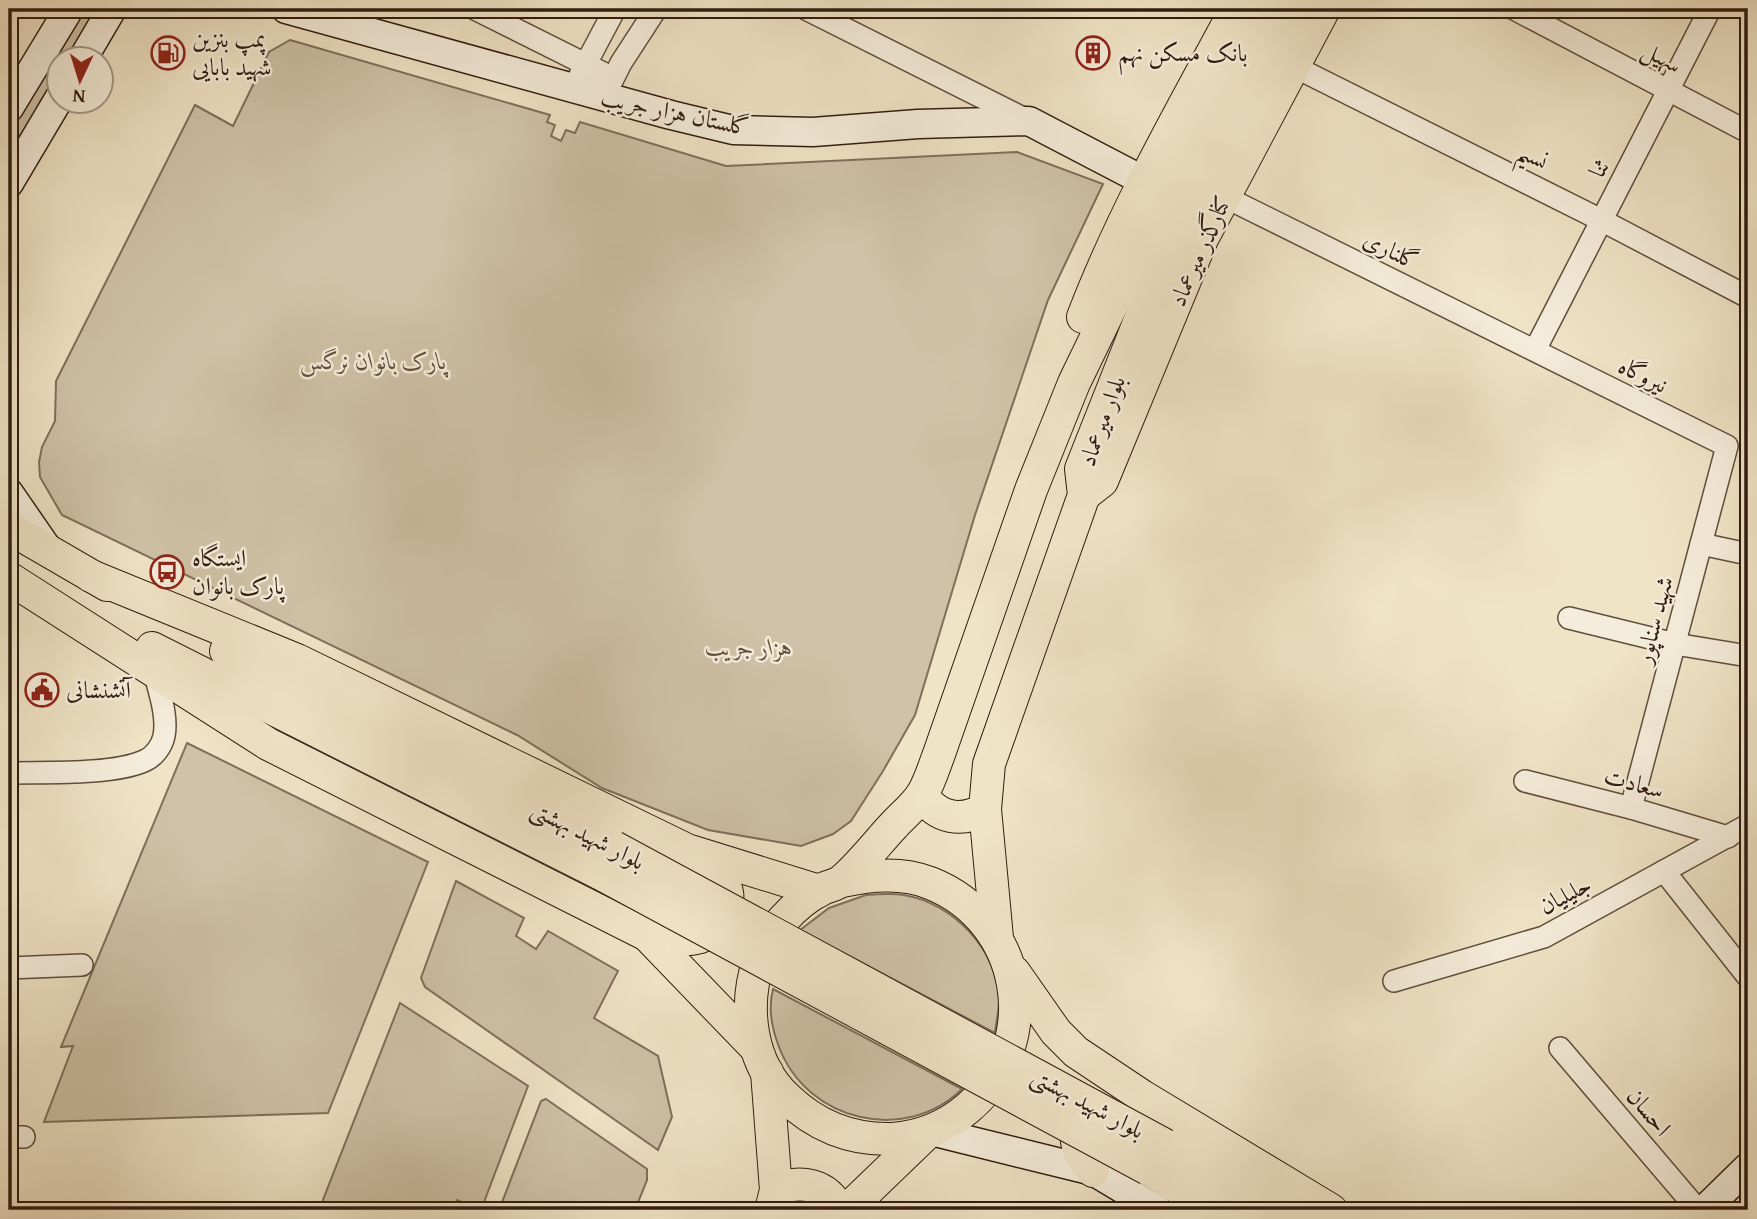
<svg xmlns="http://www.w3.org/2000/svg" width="1757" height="1219" font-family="'Gentium Book Plus',Amiri,serif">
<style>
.green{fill:#cfc2a8;stroke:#806f5c;stroke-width:2}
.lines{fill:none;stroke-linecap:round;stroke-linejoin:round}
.street-casing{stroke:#604e3d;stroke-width:24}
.secondary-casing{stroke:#301c0f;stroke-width:31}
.primary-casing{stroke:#301c0f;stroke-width:34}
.street{stroke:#f5eddb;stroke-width:21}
.secondary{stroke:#f5eddb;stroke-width:28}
.primary{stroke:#f0e4c7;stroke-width:32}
.primary-bridge-casing{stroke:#301c0f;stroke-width:34;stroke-linecap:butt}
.primary-bridge{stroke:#f0e4c7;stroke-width:32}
.labels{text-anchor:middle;stroke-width:5;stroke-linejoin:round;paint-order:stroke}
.poi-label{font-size:24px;fill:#301c0f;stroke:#f5eddb;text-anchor:start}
.street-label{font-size:24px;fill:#301c0f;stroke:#f5eddb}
.park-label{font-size:24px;font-style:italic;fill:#604e3d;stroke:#f5eddb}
</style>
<rect width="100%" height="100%" fill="#f0e4c7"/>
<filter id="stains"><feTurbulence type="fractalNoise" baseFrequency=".00286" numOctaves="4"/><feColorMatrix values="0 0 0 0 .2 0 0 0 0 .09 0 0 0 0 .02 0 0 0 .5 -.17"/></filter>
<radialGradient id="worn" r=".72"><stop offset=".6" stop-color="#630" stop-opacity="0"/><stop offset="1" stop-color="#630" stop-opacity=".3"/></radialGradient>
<!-- green -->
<g class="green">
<path d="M69,9H112L82,59L60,60L59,97L9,183V108Z"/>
<path d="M290,40L550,115L547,122L555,125L551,136L561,141L566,130L575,133L580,122L726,166L1017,152L1103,184L1048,300L975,515L915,715L883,771L851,821L833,834L801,846L708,830L602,788L517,735L62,515L40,477L39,462L42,447L55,421L56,381L195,105L233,126L269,52Z"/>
<path d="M187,743L428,862L328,1113L44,1122L73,1046L61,1047Z"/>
<path d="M456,881L524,918L516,936L536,949L548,931L618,971L594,1018L658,1056L672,1117L658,1150L425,987L421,978Z"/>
<path d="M866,895C878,894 891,893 904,895C953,903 997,949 999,1000C999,1011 996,1022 995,1033L800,930L829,908Z"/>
<path d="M773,989L962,1089C905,1145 807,1121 779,1047C772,1029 768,1008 773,989Z"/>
<path d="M400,1003L528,1086L481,1210L457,1200L453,1210H319Z"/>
<path d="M546,1099L647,1169V1180L635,1210H499L541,1101Z"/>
</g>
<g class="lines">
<defs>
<g id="street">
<path d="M475,9L613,78"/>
<path d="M806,9L1027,120"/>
<path d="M1514,9L1748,132"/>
<path d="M1293,66L1601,220L1748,297"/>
<path d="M580,75L615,9"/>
<path d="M608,89L621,63L656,9"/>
<path d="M1223,196L1727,446L1631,808"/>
<path d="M1535,350L1710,9"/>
<path d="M1701,544L1748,554"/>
<path d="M1569,618L1675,644L1748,656"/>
<path d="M9,773C45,772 113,775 144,761C154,757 162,746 164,736C168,716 159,691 154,671"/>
<path d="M1525,781L1631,808L1728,837"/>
<path d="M1664,871L1748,977"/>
<path d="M9,968L82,965"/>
<path d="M1394,981L1544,937L1748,825"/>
<path d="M1560,1048L1698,1210"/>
<path d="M9,1137H24"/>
</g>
<g id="secondary">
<path d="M286,9L671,115L733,130L813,132L918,124L1029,121L1144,181"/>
<path d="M82,60L112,9"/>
<path d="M9,108L69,9"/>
<path d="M9,183L60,97"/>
<path d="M9,493L49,551"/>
<path d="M931,1131L1093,1171L1158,1210"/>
<path d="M1704,1210L1748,1167"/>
</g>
<g id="primary">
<path d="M1083,317C1124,210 1182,110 1236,9"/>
<path d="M1084,495L1102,481L1202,239L1324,9"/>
<path d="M9,528L107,585"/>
<path d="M91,576L297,660L687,850L819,891"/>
<path d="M9,578L268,744L647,935L756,1048"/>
<path d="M152,648L601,874"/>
<path d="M226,651L614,847"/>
<path d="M922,795C937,818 961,823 985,809"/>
<path d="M842,881C872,875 901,872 930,883C1024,920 1045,1043 968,1108C947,1126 920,1137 892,1139C850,1140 816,1126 787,1098C750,1064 743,1006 759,960C769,931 794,904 820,890C828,886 838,885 844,879C862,863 878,842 894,825C903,815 916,805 923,793C930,781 934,767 939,754L1031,490L1074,383L1165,195L1245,42L1266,9"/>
<path d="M647,935C664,938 682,942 700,937C709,934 716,928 720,920C739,889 718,872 694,855"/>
<path d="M997,938L985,809L989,764L1084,495L1081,469L1186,204L1290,9"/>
<path d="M1014,972L1056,1032L1076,1052L1142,1096L1331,1210"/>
<path d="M767,1072L776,1190L771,1210"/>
<path d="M1085,1109C1071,1131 1075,1153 1093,1171"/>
<path d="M1165,1145L1273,1210"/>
<path d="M1148,1169L1214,1210"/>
<path d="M776,1190C800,1179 827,1184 839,1210"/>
<path d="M847,1210L928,1132"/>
</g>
</defs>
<!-- street casing -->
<use href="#street" class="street-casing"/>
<!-- secondary casing -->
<use href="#secondary" class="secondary-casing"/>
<!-- primary casing -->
<use href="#primary" class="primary-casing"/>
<!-- street -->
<use href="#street" class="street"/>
<!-- secondary -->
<use href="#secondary" class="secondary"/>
<!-- primary -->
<use href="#primary" class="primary"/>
<defs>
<g id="primary-bridge">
<path d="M614,847L1165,1145"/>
<path d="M601,874L1148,1169"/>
</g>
</defs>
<!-- primary-bridge casing -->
<use href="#primary-bridge" class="primary-bridge-casing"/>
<!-- primary-bridge -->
<use href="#primary-bridge" class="primary-bridge"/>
</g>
<!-- icons -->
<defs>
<symbol id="fuel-ring" viewBox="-11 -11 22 22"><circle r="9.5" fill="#f5eddb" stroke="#8f2418" stroke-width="1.5"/><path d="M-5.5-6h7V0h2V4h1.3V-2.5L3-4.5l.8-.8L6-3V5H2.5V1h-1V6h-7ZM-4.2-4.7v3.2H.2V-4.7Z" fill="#8f2418"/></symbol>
<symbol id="building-ring" viewBox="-11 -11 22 22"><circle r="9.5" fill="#f5eddb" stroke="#8f2418" stroke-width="1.5"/><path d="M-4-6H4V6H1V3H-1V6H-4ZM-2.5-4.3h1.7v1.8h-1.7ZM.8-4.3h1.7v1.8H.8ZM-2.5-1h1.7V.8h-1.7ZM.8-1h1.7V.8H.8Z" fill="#8f2418"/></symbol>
<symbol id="bus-ring" viewBox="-11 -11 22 22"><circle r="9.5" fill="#f5eddb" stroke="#8f2418" stroke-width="1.5"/><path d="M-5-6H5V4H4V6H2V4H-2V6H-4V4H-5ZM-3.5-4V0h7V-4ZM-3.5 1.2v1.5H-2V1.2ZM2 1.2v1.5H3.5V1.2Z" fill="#8f2418"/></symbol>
<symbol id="civic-ring" viewBox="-11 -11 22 22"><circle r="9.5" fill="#f5eddb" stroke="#8f2418" stroke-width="1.5"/><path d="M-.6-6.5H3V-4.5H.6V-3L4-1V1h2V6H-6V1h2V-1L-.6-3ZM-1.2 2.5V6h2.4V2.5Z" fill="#8f2418"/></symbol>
</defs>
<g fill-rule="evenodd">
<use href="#fuel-ring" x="149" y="34" width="38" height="38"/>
<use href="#building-ring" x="1074" y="34" width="38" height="38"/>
<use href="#bus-ring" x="148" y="553" width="38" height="38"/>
<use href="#civic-ring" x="23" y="671" width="38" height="38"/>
</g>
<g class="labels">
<!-- poi labels -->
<g class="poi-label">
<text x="192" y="47">پمپ بنزین<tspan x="192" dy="28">شهید بابایی</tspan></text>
<text x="1118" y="61">بانک مسکن نهم</text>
<text x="192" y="566">ایستگاه<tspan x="192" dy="28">پارک بانوان</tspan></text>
<text x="66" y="698">آتشنشانی</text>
</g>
<!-- street labels -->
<g class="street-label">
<text transform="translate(1662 57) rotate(28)" y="8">سهیل</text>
<text transform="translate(675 112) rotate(12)" y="8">گلستان هزار جریب</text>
<text transform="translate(1533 156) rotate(27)" y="8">نسیم</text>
<text transform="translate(1599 168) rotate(-63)" y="8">ثنا</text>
<text transform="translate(1391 250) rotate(26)" y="8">گلناری</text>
<text transform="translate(1200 251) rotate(-66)" y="8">کنارگذر میرعماد</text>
<text transform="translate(1643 375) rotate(26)" y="8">نیروگاه</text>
<text transform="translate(1102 421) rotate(-70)" y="8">بلوار میرعماد</text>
<text transform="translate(1654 620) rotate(-75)" y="8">شهید سناپور</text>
<text transform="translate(1634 783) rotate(15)" y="8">سعادت</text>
<text transform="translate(588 835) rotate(27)" y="8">بلوار شهید بهشتی</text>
<text transform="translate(1565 895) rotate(-28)" y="8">جلیلیان</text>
<text transform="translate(1088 1103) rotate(28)" y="8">بلوار شهید بهشتی</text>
<text transform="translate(1649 1112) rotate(50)" y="8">احسان</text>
</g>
<!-- park labels -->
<g class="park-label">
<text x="373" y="369">پارک بانوان نرگس</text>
<text x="749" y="655">هزار جریب</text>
</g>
</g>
<!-- margin -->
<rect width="1757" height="1219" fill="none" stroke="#f0e4c7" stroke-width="35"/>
<rect x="10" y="10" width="1736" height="1198" fill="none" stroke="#301c0f" stroke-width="3.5"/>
<rect x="18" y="18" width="1722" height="1184" fill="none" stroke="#301c0f" stroke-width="2"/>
<!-- north arrow -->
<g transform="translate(80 80) rotate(184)"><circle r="33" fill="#f5eddb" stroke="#a69989" stroke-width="2"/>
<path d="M0-5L12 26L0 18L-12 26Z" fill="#8f2418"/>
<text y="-10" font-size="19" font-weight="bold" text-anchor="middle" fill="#301c0f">N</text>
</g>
<rect width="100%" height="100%" filter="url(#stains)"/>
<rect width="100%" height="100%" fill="url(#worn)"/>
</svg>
